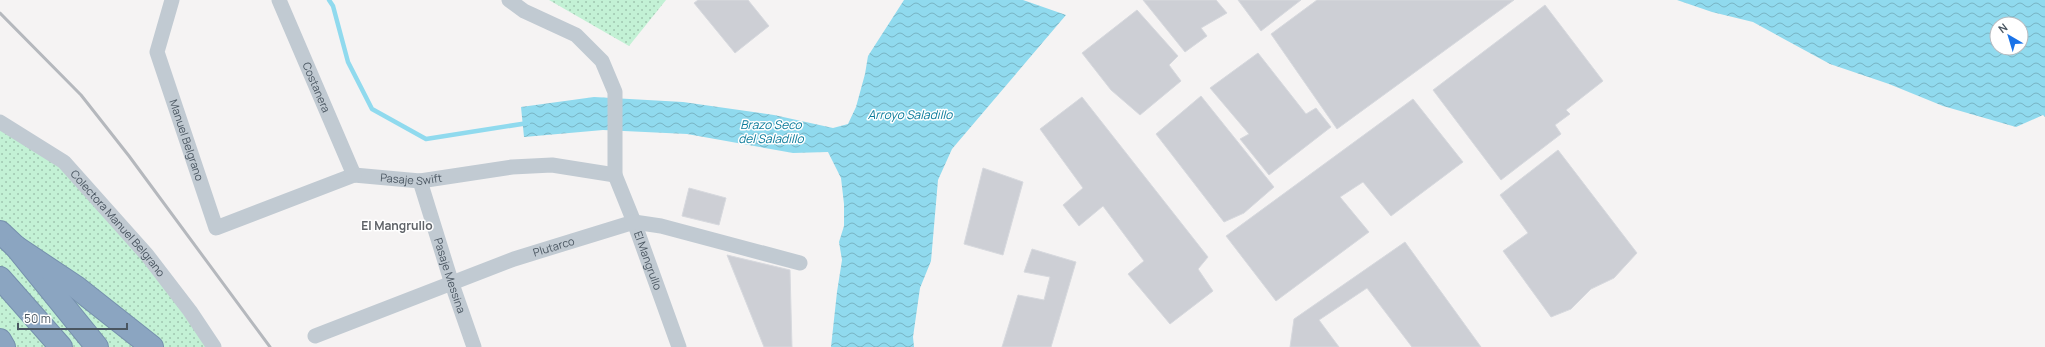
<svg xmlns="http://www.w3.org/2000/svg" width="2045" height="347" font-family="Manrope,sans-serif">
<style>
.grass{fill:url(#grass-dots)}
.water{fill:url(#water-waves);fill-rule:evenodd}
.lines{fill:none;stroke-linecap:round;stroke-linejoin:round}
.stream{stroke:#90daee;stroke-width:4.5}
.building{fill:#cdcfd5;stroke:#d7d9de}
.highway-casing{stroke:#7690ad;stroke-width:24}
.street{stroke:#c1cad2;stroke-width:15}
.highway{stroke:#8ba5c1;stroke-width:22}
.rail{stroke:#b5b8bd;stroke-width:3}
.labels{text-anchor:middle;stroke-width:3;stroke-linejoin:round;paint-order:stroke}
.street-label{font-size:11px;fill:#4a5661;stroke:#fff}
.water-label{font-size:12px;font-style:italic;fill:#0c7c9b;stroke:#fff}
.neighbourhood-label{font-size:12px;font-weight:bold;fill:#5f6368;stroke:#fff}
</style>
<defs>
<pattern id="grass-dots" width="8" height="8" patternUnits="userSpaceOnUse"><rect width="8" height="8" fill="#c3f1d5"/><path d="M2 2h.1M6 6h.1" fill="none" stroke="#a0c6b0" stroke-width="1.8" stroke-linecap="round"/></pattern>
<pattern id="water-waves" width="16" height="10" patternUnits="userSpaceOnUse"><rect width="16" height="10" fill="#90daee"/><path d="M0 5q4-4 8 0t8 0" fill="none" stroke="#78b4c4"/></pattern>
</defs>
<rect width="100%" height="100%" fill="#f5f3f3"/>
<!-- grass -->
<g class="grass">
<path d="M549,0H666L629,46Z"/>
<path d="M0,122L64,162L214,347H0Z"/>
</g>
<!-- water -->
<g class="water">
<path d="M904,0H1023L1066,15L952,149L938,180L931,261L920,288L913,337L914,347H831L837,292L842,260L839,242L844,226V204L841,178L828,152L793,153L687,134L603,130L524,137L521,107L594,97L683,102L774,115L833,128L848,124L856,107L865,74L868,56Z"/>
<path d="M1677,0H2045V117L2043,115L2016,127L1943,106L1889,84L1830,64L1753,22L1712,12ZM1997,24H2021V48H1997Z"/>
</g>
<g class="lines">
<!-- stream -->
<path class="stream" d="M329,0L333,6L348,62L372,109L426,139L528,123"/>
</g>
<!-- building -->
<g class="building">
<path d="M698,0H748L769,26L735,53L694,3Z"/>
<path d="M1143,0H1216L1227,13L1201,28L1207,36L1185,52Z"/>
<path d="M1238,0H1301L1261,31Z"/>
<path d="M1317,0H1514L1337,129L1271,34Z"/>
<path d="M1545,5L1603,81L1566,110L1570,114L1555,125L1561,134L1501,180L1433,90Z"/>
<path d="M1137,10L1178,56L1169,65L1181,81L1140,115L1111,90L1082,53Z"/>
<path d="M1258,53L1306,114L1316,108L1331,127L1269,175L1240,139L1249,134L1210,88Z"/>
<path d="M1201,96L1274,187L1244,213L1224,222L1156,134Z"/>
<path d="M1082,97L1208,257L1198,269L1213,291L1170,324L1128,274L1144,261L1103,206L1079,226L1063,205L1083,188L1040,129Z"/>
<path d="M1413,99L1463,162L1391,216L1363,182L1340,197L1369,232L1276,301L1226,236Z"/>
<path d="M1558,150L1637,253L1614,278L1591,289L1571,309L1551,317L1503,251L1528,233L1500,195Z"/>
<path d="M983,168L1023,182L1003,255L964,244Z"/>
<path d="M689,188L726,198L719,225L682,216Z"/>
<path d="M1405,242L1481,347H1412L1367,288L1319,320L1339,347H1290L1294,319Z"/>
<path d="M1032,249L1076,262L1051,347H1002L1018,295L1044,300L1050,277L1024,272Z"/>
<path d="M727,255L790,270L792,347H764Z"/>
</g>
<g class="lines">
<defs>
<g id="highway">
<path d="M0,232L16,247L97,347"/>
<path d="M16,247L76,287L152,347"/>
<path d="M0,278L61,347"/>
<path d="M0,340L4,347"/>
</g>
</defs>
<!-- highway casing -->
<use href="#highway" class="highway-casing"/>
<!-- street -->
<g class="street">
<path id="s1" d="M172,0L157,52L216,228L354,175L420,181L512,167L552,165L615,175"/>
<path id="s2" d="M279,0L354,175"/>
<path id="s3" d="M509,0L524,11L576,35L602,61L615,92V175L634,222L679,347"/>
<path id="s4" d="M0,122L64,162L147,255L190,311L214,347"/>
<path id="s5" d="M420,181L452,284L474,347"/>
<path id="s6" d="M315,336L514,259L634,222L661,226L800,263"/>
</g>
<!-- highway -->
<use href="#highway" class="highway"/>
<!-- rail -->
<path class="rail" d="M0,13L81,95L129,156L270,347"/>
</g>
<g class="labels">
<!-- street labels -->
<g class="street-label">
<text dy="4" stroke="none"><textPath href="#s2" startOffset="95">Costanera</textPath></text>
<text dy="4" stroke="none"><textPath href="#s1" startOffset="147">Manuel Belgrano</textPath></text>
<text dy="4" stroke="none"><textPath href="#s1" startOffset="445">Pasaje Swift</textPath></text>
<text dy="4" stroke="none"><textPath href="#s4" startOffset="157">Colectora Manuel Belgrano</textPath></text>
<text dy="4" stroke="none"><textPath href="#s6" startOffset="255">Plutarco</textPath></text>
<text dy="4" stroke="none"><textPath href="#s3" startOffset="321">El Mangrullo</textPath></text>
<text dy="4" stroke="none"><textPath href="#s5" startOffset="99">Pasaje Messina</textPath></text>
</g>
<!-- water labels -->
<g class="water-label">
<text x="910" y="119">Arroyo Saladillo</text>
<text x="771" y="129">Brazo Seco<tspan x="771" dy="14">del Saladillo</tspan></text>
</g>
<!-- neighbourhood labels -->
<g class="neighbourhood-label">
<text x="397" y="230">El Mangrullo</text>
</g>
</g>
<!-- north arrow -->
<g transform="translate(2009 36) rotate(322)"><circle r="19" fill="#ffffff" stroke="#b7bbc0"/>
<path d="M0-3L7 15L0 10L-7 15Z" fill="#1a73e8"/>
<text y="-6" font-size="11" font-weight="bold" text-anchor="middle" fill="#4a5661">N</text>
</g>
<!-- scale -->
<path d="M18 323v6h109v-6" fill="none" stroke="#4a5661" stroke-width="2"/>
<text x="24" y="323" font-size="12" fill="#4a5661" stroke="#ffffff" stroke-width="3" paint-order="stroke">50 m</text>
</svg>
